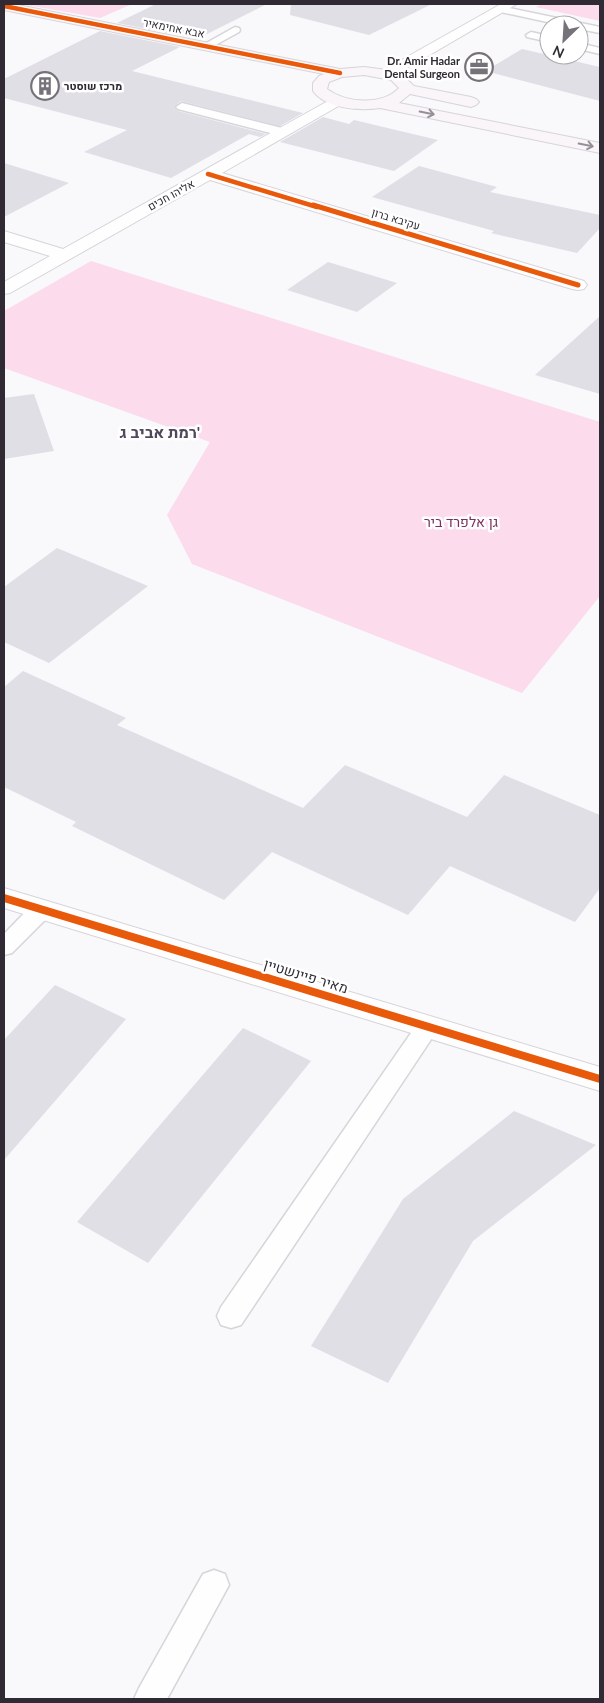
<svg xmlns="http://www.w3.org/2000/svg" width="604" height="1703" font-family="Lato,Heebo,sans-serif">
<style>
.green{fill:#fbdbec}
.building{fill:#e0dfe6}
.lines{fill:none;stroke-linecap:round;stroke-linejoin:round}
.lane-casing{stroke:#d7d4da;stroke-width:3}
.street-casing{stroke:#d7d4da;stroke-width:2}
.secondary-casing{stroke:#d7d4da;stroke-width:2}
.lane{fill:#fefefe;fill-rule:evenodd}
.street{fill:#fefefe;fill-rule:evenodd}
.secondary{fill:#f9f5f9;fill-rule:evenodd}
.cycleway-far2-casing{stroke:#fff;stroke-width:6}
.cycleway-far1-casing{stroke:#fff;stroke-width:7}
.cycleway-casing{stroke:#fff;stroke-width:11}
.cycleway-far2{stroke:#e8590c;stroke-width:4.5}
.cycleway-far1{stroke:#e8590c;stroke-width:5}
.cycleway{stroke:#e8590c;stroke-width:8}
.oneway{stroke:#949096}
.labels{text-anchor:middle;stroke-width:5;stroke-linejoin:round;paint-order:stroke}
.far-street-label{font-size:11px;fill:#2f2a33;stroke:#fff}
.far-poi-label{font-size:11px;font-weight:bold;fill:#2f2a33;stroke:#fff;text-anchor:end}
.park-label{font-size:14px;fill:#7f2f5e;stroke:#fff}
.street-label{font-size:14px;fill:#2f2a33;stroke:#fff}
.far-district-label{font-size:16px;font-weight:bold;fill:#52485b;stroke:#fff}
</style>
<rect width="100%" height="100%" fill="#f9f8fb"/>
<!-- green -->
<g class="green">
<path d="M21,4H132L100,18Z"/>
<path d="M542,4H600V21L536,7Z"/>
<path d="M91,261L600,422V596L522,693L192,564L167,515L210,442L4,368V311Z"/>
</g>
<!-- building -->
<g class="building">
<path d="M156,4H267L197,39L117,23Z"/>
<path d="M291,4H432L369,35L290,15Z"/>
<path d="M100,31L180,47L132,71L303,113L280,126L181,101L174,107L178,111L266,134L260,137L249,134L171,178L84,152L127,130L4,98V79Z"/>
<path d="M522,49L600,67V101L485,71Z"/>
<path d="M323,117L349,124L354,120L438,140L394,171L280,142Z"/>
<path d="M4,163L69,183L4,217Z"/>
<path d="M419,166L497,187L490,192L600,215V228L577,253L491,233L494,231L372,197Z"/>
<path d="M328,262L397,283L357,312L287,290Z"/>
<path d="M600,316V394L535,375Z"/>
<path d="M34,394L54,451L4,459V398Z"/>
<path d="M57,548L148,586L49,663L4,642V587Z"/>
<path d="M23,671L126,718L117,725L303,808L345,765L467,817L504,775L600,815V888L575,922L450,866L408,915L272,852L224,900L72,826L76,822L4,787V687Z"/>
<path d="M55,985L126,1019L4,1160V1040Z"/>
<path d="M243,1028L311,1061L148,1263L77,1222Z"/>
<path d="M514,1111L596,1145L473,1241L388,1383L311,1346L403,1199Z"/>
</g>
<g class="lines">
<defs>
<g id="lane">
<path d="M500,6L600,27V33L579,29V25H561L496,11L495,9Z"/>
<path d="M235,27L239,28L240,30L239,32L210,48L206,49L201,46Z"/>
<path d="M531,32L549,36V42L527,37L526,35Z"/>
<path d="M579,43L600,48V54L579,49Z"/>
<path d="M182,103L286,129L288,132L282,136L178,109L176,107Z"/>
<path d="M42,901L50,903L53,909L50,915L12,953L4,955V934L34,903Z"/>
<path d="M428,1017L436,1020L440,1026L436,1032L241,1325L231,1328L221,1325L217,1316L221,1307L420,1020Z"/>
<path d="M214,1570L225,1574L229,1585L167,1699H134L139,1688L203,1574Z"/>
</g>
<g id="street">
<path d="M501,4H517L392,77H382L380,74L382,71Z"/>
<path d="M337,96L342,98L345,101L342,104L222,173L584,281L587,285L584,289L578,290L572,289L210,180L10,293L4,294V282L50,256L4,242V231L63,249Z"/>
<path d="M4,888L600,1067V1091L4,908Z"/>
</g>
<path id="secondary" d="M4,4H13L340,69L364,67L387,70L401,74L414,86L471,97L476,99L479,102L476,105L471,107L410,94L399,103L600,143V153L380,108C360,111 326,109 313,91V83L319,76L324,74L4,10ZM364,75L391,80L399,88C382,106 346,103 327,89L329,82L342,77Z"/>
</defs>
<!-- lane casing -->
<use href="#lane" class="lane-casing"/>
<!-- street casing -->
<use href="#street" class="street-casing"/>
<!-- secondary casing -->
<use href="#secondary" class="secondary-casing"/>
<!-- lane -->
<use href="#lane" class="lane"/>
<!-- street -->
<use href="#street" class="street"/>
<!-- secondary -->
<use href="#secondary" class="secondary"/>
<defs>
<g id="cycleway-far2">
<path d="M4,6L340,73"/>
<path d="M208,174L317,207"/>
</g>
<path id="cycleway-far1" d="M313,205L578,285"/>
<path id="cycleway" d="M4,898L600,1079"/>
</defs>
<!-- cycleway-far2 casing -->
<use href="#cycleway-far2" class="cycleway-far2-casing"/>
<!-- cycleway-far1 casing -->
<use href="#cycleway-far1" class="cycleway-far1-casing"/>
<!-- cycleway casing -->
<use href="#cycleway" class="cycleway-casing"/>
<!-- cycleway-far2 -->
<use href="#cycleway-far2" class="cycleway-far2"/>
<!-- cycleway-far1 -->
<use href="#cycleway-far1" class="cycleway-far1"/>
<!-- cycleway -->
<use href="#cycleway" class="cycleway"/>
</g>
<!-- one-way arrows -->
<defs><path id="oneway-shaft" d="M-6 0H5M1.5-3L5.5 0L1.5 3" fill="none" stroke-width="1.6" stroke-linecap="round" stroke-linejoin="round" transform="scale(1.25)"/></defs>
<g class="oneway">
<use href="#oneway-shaft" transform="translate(427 113) rotate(11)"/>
<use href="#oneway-shaft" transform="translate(586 145) rotate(11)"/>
</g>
<!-- icons -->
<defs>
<symbol id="office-ring" viewBox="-11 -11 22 22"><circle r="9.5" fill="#fff" stroke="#767279" stroke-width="1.5"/><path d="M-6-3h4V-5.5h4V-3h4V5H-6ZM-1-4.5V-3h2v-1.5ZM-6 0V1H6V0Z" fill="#767279"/></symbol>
<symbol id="building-ring" viewBox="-11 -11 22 22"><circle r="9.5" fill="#fff" stroke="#767279" stroke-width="1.5"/><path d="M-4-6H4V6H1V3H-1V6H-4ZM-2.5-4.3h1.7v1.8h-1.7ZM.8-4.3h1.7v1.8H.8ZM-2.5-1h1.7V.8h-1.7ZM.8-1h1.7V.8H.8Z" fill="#767279"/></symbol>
</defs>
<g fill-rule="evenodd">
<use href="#office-ring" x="463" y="51" width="32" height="32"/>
<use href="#building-ring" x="29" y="70" width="32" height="32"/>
</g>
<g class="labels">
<!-- far-street labels -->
<g class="far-street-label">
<text transform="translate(174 28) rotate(11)" y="4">אבא אחימאיר</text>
<text transform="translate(171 195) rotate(-29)" y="4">אליהו חכים</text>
<text transform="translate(396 219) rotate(17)" y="4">עקיבא ברון</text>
</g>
<!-- far-poi labels -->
<g class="far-poi-label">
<text x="460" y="65">Dr. Amir Hadar<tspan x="460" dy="13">Dental Surgeon</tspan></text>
<text x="64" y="90" text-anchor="start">מרכז שוסטר</text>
</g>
<!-- park labels -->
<g class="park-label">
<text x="461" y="527">גן אלפרד ביר</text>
</g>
<!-- street labels -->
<g class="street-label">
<text transform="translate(306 976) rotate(17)" y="5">מאיר פיינשטיין</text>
</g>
<!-- far-district labels -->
<g class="far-district-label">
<text x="160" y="438">רמת אביב ג'</text>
</g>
</g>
<!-- border -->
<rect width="604" height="1703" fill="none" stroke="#2f2a33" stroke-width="10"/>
<!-- north arrow -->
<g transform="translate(564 40) rotate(205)"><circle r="24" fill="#ffffff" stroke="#acaaad"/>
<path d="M0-4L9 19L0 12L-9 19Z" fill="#767279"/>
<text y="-8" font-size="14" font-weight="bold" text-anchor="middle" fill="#2f2a33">N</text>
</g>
</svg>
